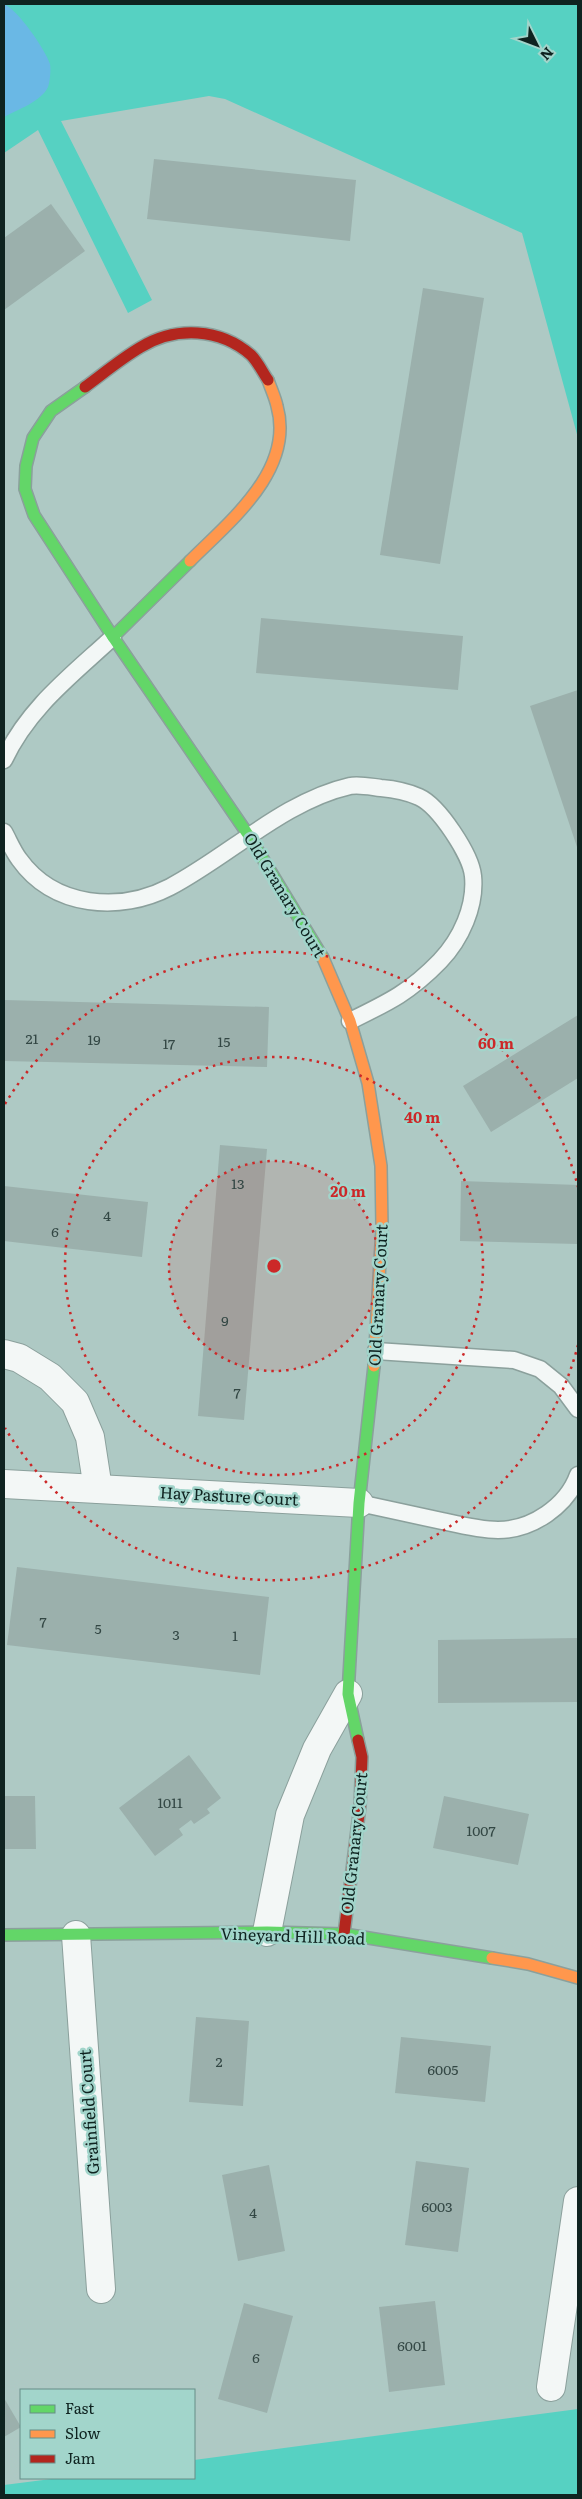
<svg xmlns="http://www.w3.org/2000/svg" width="582" height="2499" font-family="Literata,serif">
<style>
.green{fill:#56d1c2}
.water{fill:#6ab8e5}
.building{fill:#9bb0ac}
.lines{fill:none;stroke-linecap:round;stroke-linejoin:round}
.lane-casing{stroke:#8ba09c;stroke-width:19}
.street-casing{stroke:#8ba09c;stroke-width:30}
.fast-casing{stroke:#8ba09c;stroke-width:14}
.slow-casing{stroke:#8ba09c;stroke-width:14}
.jam-casing{stroke:#8ba09c;stroke-width:14}
.lane{stroke:#f3f7f6;stroke-width:16}
.street{stroke:#f3f7f6;stroke-width:28}
.fast{stroke:#63d668;stroke-width:11}
.slow{stroke:#ff974d;stroke-width:11}
.jam{stroke:#b3261e;stroke-width:11}
.ring{fill:none;stroke:#cc2828;stroke-width:2.5;stroke-dasharray:2.5 5}
.labels{text-anchor:middle;stroke-width:5;stroke-linejoin:round;paint-order:stroke}
.number-label{font-size:14px;fill:#334744}
.street-label{font-size:16px;fill:#0f2320;stroke:#a2d5cb}
.centre{fill:#cc2828;stroke:#a2d5cb;stroke-width:2.5}
.ring-label{font-size:15px;text-anchor:middle;font-weight:bold;fill:#cc2828;stroke:#a2d5cb;stroke-width:5;stroke-linejoin:round;paint-order:stroke}
</style>
<rect width="100%" height="100%" fill="#aec9c4"/>
<!-- green -->
<g class="green">
<path d="M4,4H578V438L522,233L225,99L209,96L61,121L152,300L128,313L38,130L4,153Z"/>
<path d="M578,2409V2495H4V2485L59,2478H194V2460Z"/>
</g>
<!-- water -->
<path class="water" d="M4,4C18,10 45,49 50,64C51,69 50,82 48,87C42,101 17,110 4,117Z"/>
<!-- building -->
<g class="building">
<path d="M154,159L356,180L350,241L147,219Z"/>
<path d="M51,204L85,251L4,310V238Z"/>
<path d="M423,288L484,298L440,564L380,555Z"/>
<path d="M261,618L463,636L458,690L256,673Z"/>
<path d="M578,690V850L530,706Z"/>
<path d="M4,1000L269,1007L267,1067L4,1061Z"/>
<path d="M578,1015V1078L491,1132L463,1086Z"/>
<path d="M220,1145L267,1149L244,1420L198,1416Z"/>
<path d="M461,1181L578,1185V1244L460,1241Z"/>
<path d="M4,1186L148,1202L142,1257L4,1241Z"/>
<path d="M17,1567L269,1597L260,1675L7,1645Z"/>
<path d="M578,1638V1702L438,1703V1640Z"/>
<path d="M189,1755L221,1798L207,1809L210,1813L194,1824L191,1820L179,1829L183,1835L155,1856L119,1808Z"/>
<path d="M4,1796H35L36,1849H4Z"/>
<path d="M444,1796L529,1814L518,1865L433,1848Z"/>
<path d="M196,2017L249,2021L243,2106L189,2102Z"/>
<path d="M401,2037L491,2046L485,2102L395,2093Z"/>
<path d="M416,2161L469,2168L458,2252L405,2245Z"/>
<path d="M269,2165L285,2251L238,2261L222,2175Z"/>
<path d="M435,2301L445,2385L389,2392L379,2307Z"/>
<path d="M244,2303L293,2316L267,2413L218,2399Z"/>
<path d="M4,2398L21,2427L4,2437Z"/>
</g>
<g class="lines">
<defs>
<g id="lane">
<path d="M4,760C28,708 72,675 113,637"/>
<path d="M4,832C9,841 13,851 19,859C54,908 120,913 170,887C229,856 284,801 350,786C359,784 372,787 381,788C393,789 408,792 419,797C439,806 471,855 473,876C476,906 461,939 440,961C410,992 389,1002 350,1021"/>
<path d="M376,1351L514,1360L540,1369L561,1386L578,1409"/>
<path d="M359,1503C387,1509 414,1515 442,1521C460,1525 480,1530 498,1530C532,1530 567,1506 578,1475"/>
</g>
<g id="street">
<path d="M4,1354L19,1358L50,1377L75,1402L90,1437L98,1489"/>
<path d="M4,1484L359,1503"/>
<path d="M267,1932L290,1815L317,1749L348,1694"/>
<path d="M76,1935L101,2289"/>
<path d="M551,2387L578,2201"/>
</g>
<g id="fast">
<path d="M85,387L51,411L33,438L26,466L25,489L34,515L113,637"/>
<path d="M190,561L113,637L249,836L323,958"/>
<path d="M358,1740L348,1694L359,1503L374,1366"/>
<path d="M4,1935L267,1932L344,1934L492,1958"/>
</g>
<g id="slow">
<path d="M190,561C230,521 295,470 277,406C275,397 271,389 268,380"/>
<path d="M323,958L350,1021L368,1083L381,1166L382,1227L374,1366"/>
<path d="M492,1958L528,1964L578,1978"/>
</g>
<g id="jam">
<path d="M85,387C104,373 122,358 141,347C176,326 220,328 251,355C258,362 263,373 268,380"/>
<path d="M344,1934L360,1806L362,1757L358,1740"/>
</g>
</defs>
<!-- lane casing -->
<use href="#lane" class="lane-casing"/>
<!-- street casing -->
<use href="#street" class="street-casing"/>
<!-- fast casing -->
<use href="#fast" class="fast-casing"/>
<!-- slow casing -->
<use href="#slow" class="slow-casing"/>
<!-- jam casing -->
<use href="#jam" class="jam-casing"/>
<!-- lane -->
<use href="#lane" class="lane"/>
<!-- street -->
<use href="#street" class="street"/>
<!-- fast -->
<use href="#fast" class="fast"/>
<!-- slow -->
<use href="#slow" class="slow"/>
<!-- jam -->
<use href="#jam" class="jam"/>
</g>
<!-- distance rings -->
<circle cx="274" cy="1266" r="105" fill="#cc2828" fill-opacity=".12"/>
<g class="ring">
<circle cx="274" cy="1266" r="105"/>
<circle cx="274" cy="1266" r="209"/>
<path d="M578 1345A314 314 0 0 1 5 1428M5 1104A314 314 0 0 1 578 1187"/>
</g>
<g class="labels">
<!-- number labels -->
<g class="number-label">
<text x="32" y="1044">21</text>
<text x="94" y="1045">19</text>
<text x="224" y="1047">15</text>
<text x="169" y="1049">17</text>
<text x="238" y="1189">13</text>
<text x="107" y="1221">4</text>
<text x="55" y="1237">6</text>
<text x="225" y="1326">9</text>
<text x="237" y="1398">7</text>
<text x="43" y="1627">7</text>
<text x="98" y="1634">5</text>
<text x="176" y="1640">3</text>
<text x="235" y="1641">1</text>
<text x="170" y="1808">1011</text>
<text x="481" y="1836">1007</text>
<text x="219" y="2067">2</text>
<text x="443" y="2075">6005</text>
<text x="437" y="2212">6003</text>
<text x="253" y="2218">4</text>
<text x="412" y="2351">6001</text>
<text x="256" y="2363">6</text>
</g>
<!-- street labels -->
<g class="street-label">
<text transform="translate(285 895) rotate(59)" y="6">Old Granary Court</text>
<text transform="translate(378 1295) rotate(-87)" y="6">Old Granary Court</text>
<text transform="translate(229 1496) rotate(3)" y="6">Hay Pasture Court</text>
<text transform="translate(354 1843) rotate(-84)" y="6">Old Granary Court</text>
<text transform="translate(293 1936) rotate(2)" y="6">Vineyard Hill Road</text>
<text transform="translate(89 2112) rotate(-94)" y="6">Grainfield Court</text>
</g>
</g>
<circle cx="274" cy="1266" r="8" class="centre"/>
<g class="ring-label">
<text x="496" y="1049">60 m</text>
<text x="422" y="1123">40 m</text>
<text x="348" y="1197">20 m</text>
</g>
<!-- border -->
<rect width="582" height="2499" fill="none" stroke="#0f2320" stroke-width="10"/>
<!-- legend -->
<rect x="20" y="2389" width="175" height="90" fill="#a2d5cb" stroke="#678e87"/>
<rect x="30" y="2405" width="25" height="8" fill="#63d668" stroke="#678e87"/>
<text x="65" y="2414" font-size="15" fill="#0f2320">Fast</text>
<rect x="30" y="2430" width="25" height="8" fill="#ff974d" stroke="#678e87"/>
<text x="65" y="2439" font-size="15" fill="#0f2320">Slow</text>
<rect x="30" y="2455" width="25" height="8" fill="#b3261e" stroke="#678e87"/>
<text x="65" y="2464" font-size="15" fill="#0f2320">Jam</text>
<!-- north arrow -->
<g transform="translate(537 45) rotate(132)" stroke="#a2d5cb" stroke-width="4" paint-order="stroke">
<path d="M0-4L9 19L0 12L-9 19Z" fill="#0f2320"/>
<text y="-8" font-size="14" font-weight="bold" text-anchor="middle" fill="#0f2320">N</text>
</g>
</svg>
